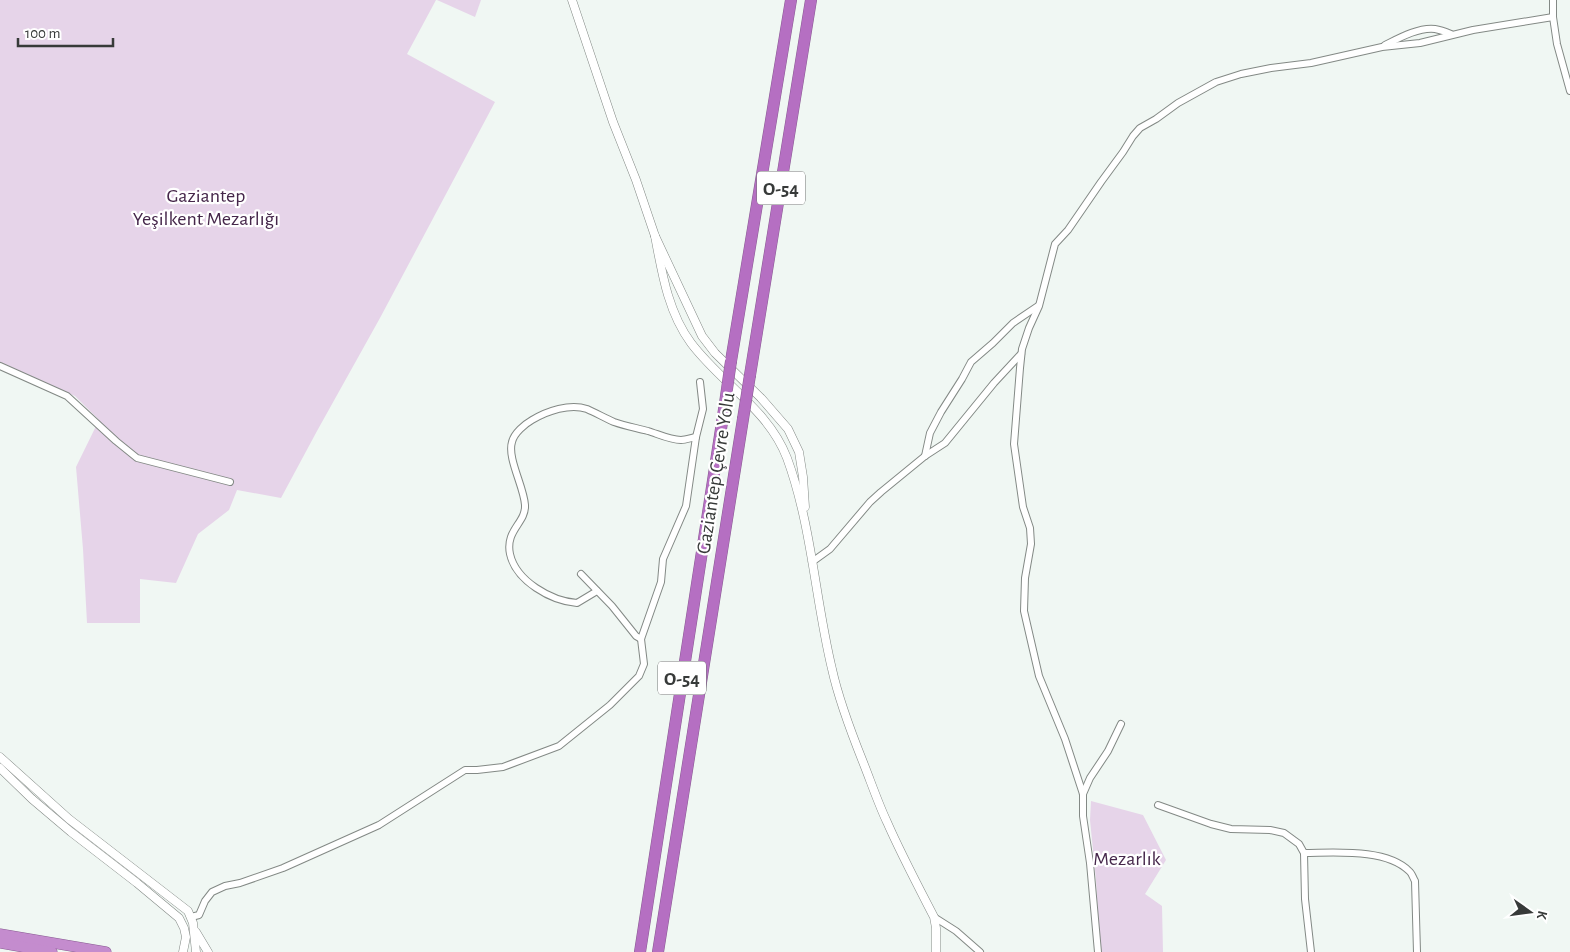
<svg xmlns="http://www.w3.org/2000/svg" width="1570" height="952" font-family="'Alegreya Sans',sans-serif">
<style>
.green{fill:#e6d4e9}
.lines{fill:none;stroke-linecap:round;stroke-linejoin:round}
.minor-casing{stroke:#838985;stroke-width:8}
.tertiary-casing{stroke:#838985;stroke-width:9}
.trunk-casing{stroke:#895c92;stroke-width:11}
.motorway-casing{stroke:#895c92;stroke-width:12}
.minor{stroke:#fff;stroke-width:6}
.tertiary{stroke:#fff;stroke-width:8}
.trunk{stroke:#c48cce;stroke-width:10}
.motorway{stroke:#b56fc2;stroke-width:11}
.motorway-bridge-casing{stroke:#895c92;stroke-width:12;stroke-linecap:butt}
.motorway-bridge{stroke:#b56fc2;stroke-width:11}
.labels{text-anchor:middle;stroke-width:4.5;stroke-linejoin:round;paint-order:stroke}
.shield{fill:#fff;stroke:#737574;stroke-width:1}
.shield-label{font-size:19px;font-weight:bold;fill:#373a39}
.park-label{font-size:20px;fill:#45264a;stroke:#fff}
.street-label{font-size:20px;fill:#373a39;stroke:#fff}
</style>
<rect width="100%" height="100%" fill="#f0f7f3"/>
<!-- green -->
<g class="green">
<path d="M0,0H436L407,54L495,102L380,318L317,431L281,498L237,490L229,510L198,534L176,583L140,579V623H87L83,549L76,467L99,420L75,396L0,363Z"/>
<path d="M437,0H481L475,17Z"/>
<path d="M1091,801L1143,815L1166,860L1145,894L1162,906L1163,952H1100L1096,880L1090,820Z"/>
</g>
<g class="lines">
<defs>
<g id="minor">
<path d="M1553,0V17L1557,44L1570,91"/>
<path d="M1385,45C1399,38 1419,27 1435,29C1441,30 1446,32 1451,34"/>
<path d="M0,366L67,396L116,441L137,458L230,482"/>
<path d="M925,456L930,433L941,412L962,379L971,362L993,343L1013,323L1038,306"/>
<path d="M812,562L830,549L870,502L881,492L925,456L945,443L994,383L1021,354"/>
<path d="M581,574L612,606L636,636L641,639"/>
<path d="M597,591L577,603C551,601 516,581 510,554C505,530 526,523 525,505C524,487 507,458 512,442C514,433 525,424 532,420C547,411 570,403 587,409C596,413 605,418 614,422C625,426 637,428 648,431C658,434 670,440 681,440C685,440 691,438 696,437"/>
<path d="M1083,794L1090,778L1108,751L1121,724"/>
<path d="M1158,805L1211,824L1231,829L1270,830L1284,833L1299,844L1304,853L1305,899L1311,952"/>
<path d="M1304,853C1334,853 1386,848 1409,871C1412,873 1413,878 1415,881L1417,952"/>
<path d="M191,917L199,915L205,901L212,892L225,886L240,883L283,868L379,825L465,770H477L503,767L559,746L610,705L639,676L644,664L641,639L661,582L663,559L686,506L696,437L703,409L700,382"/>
<path d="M934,917L956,931L980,952"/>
<path d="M1098,952L1090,863L1083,816V794L1065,739L1039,676L1024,611L1025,578L1031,544L1030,528L1023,507L1014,444L1020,368L1022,349L1029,328L1039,306L1055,244L1068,230L1101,182L1123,152L1133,136L1140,128L1156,119L1178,103L1216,82L1241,74L1271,68L1311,63L1382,47L1420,43L1473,30L1553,17"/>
</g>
<g id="tertiary">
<path d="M572,0L613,122L636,180L655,236L702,336L715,353L761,398L788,429L799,452L803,477L805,507"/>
<path d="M655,236C662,273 668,312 691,343C721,383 769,410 787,458C812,526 815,599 832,669C839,701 851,732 863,762C871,782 878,803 887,822C901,854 918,886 934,917L936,928V952"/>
<path d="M0,757L69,819L188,911L193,923L196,952"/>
<path d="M0,768L32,799L71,832L137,883L179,918L184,928L186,937L183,952"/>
<path d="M196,932L208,952"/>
</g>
<g id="trunk">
<path d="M0,934L106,952"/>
<path d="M0,943L52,952"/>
</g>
<g id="motorway">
<path d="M731,361L791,0"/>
<path d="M750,375L811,0"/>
<path d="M640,952L725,403"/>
<path d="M658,952L743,419"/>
</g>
</defs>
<!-- minor casing -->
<use href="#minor" class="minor-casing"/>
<!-- tertiary casing -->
<use href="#tertiary" class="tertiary-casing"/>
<!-- trunk casing -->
<use href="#trunk" class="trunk-casing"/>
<!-- motorway casing -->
<use href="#motorway" class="motorway-casing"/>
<!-- minor -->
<use href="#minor" class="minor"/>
<!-- tertiary -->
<use href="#tertiary" class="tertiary"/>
<!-- trunk -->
<use href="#trunk" class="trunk"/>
<!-- motorway -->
<use href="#motorway" class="motorway"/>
<defs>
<g id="motorway-bridge">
<path d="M725,403L731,361"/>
<path d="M743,419L750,375"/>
</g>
</defs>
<!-- motorway-bridge casing -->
<use href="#motorway-bridge" class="motorway-bridge-casing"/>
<!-- motorway-bridge -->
<use href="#motorway-bridge" class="motorway-bridge"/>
</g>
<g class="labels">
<!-- shield labels -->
<g class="shield">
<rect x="757" y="171.5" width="48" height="33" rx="4"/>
<rect x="658" y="661.5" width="48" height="33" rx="4"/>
</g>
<g class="shield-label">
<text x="781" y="195">O-54</text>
<text x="682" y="685">O-54</text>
</g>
<!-- park labels -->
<g class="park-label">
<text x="206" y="202">Gaziantep<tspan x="206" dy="23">Yeşilkent Mezarlığı</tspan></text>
<text x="1127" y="865">Mezarlık</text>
</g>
<!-- street labels -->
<g class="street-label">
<text transform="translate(715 473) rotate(-81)" y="7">Gaziantep Çevre Yolu</text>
</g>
</g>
<!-- north arrow -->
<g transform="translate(1530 912) rotate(104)" stroke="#ffffff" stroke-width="4" paint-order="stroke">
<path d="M0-4L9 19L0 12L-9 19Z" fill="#373a39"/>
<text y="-8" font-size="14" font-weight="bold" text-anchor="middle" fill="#373a39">K</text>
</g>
<!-- scale -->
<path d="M18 38v8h95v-8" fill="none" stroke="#373a39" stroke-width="2.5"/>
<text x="25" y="38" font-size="15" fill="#373a39" stroke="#ffffff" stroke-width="4" paint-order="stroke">100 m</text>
</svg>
